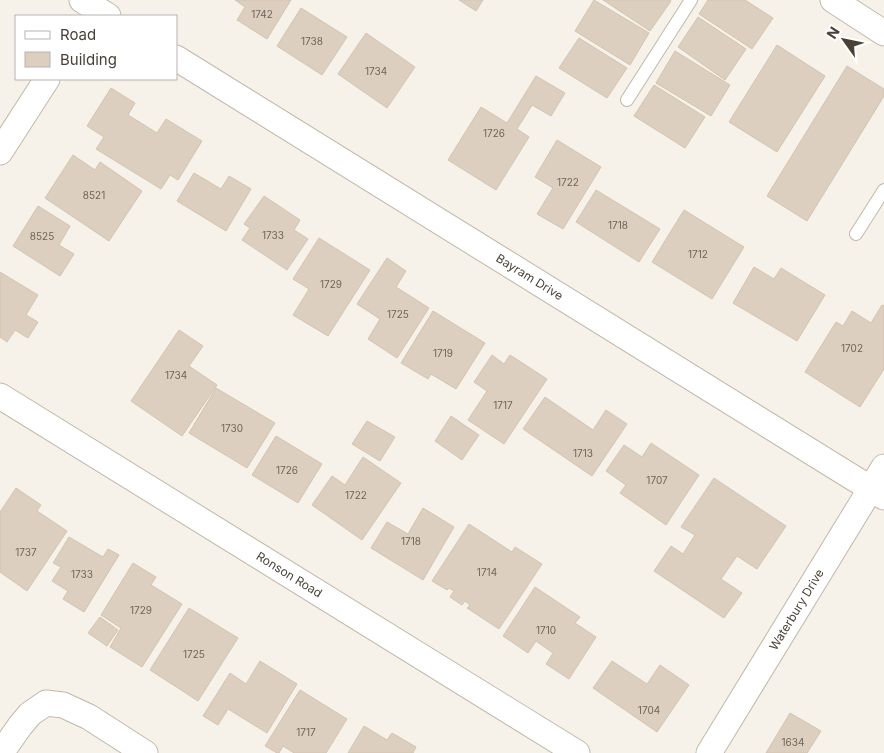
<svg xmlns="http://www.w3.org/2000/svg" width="884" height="753" font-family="Inter,sans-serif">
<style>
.building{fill:#dccfc0;stroke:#d4c4af}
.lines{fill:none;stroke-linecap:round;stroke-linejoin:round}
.lane-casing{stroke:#c2b8aa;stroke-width:14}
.street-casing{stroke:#c2b8aa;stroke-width:27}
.lane{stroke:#fff;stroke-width:12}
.street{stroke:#fff;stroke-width:25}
.labels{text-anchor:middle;stroke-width:4.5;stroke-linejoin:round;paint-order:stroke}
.number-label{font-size:10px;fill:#6e6458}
.street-label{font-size:12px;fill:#4a4136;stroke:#fff}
</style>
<rect width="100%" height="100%" fill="#f6f1e9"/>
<!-- building -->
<g class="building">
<path d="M235,0H291L267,39L237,20L245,7Z"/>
<path d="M459,0H483L476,11Z"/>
<path d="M594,0L649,33L630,65L575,31Z"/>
<path d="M603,0H670L671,1L650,31Z"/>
<path d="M708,0H745L773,18L752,49L699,14Z"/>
<path d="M301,8L347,37L322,75L277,46Z"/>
<path d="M698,17L746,49L725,80L678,47Z"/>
<path d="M366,33L415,67L387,108L338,74Z"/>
<path d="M579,38L627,68L607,98L559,68Z"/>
<path d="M777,45L825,76L777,152L729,122Z"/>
<path d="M675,51L730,85L711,116L656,83Z"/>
<path d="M847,66L884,89V96L807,221L767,196Z"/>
<path d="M536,76L565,93L551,116L532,105L517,129L529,137L496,190L448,160L481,107L507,123Z"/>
<path d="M654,85L705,117L685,148L634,116Z"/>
<path d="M111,88L135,103L128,115L157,133L166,119L202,141L178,180L170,175L161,189L96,149L104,137L87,126Z"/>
<path d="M557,140L601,167L563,229L537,214L553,188L535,177Z"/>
<path d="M73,155L95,170L100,162L142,191L109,241L45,198Z"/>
<path d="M194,173L221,189L229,176L251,189L226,231L177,201Z"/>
<path d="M596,190L660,229L639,262L576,222Z"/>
<path d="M264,196L300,220L294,230L308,239L287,270L242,240L250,228L244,224Z"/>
<path d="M38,206L70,226L59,245L74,254L60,276L13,246Z"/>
<path d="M684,210L744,247L712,299L652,262Z"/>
<path d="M319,238L370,270L328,336L293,315L309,289L293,279Z"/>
<path d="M387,258L406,271L396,287L429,308L397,358L368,339L380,319L357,304Z"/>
<path d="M754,267L774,279L781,268L825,295L797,341L733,303Z"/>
<path d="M0,272L38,295L26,315L38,322L28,338L15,330L7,342L0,337Z"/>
<path d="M882,305L884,306V369L860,407L805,372L836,322L843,326L852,311L871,323Z"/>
<path d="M433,311L485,343L456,389L431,374L428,379L401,363Z"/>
<path d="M179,330L203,346L189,366L217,385L182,436L131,401Z"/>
<path d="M492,355L504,364L510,355L547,379L504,444L468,420L487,391L474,382Z"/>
<path d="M216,388L275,423L247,468L189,433Z"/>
<path d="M545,397L593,430L606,410L627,424L592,476L523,429Z"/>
<path d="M451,416L479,435L462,460L435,441Z"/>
<path d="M367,421L395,437L380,461L352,444Z"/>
<path d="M276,436L322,464L298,503L252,475Z"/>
<path d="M651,443L699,475L666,525L620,493L626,485L606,471L624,445L642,457Z"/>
<path d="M363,457L401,483L362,540L312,505L332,476L345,485Z"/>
<path d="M714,478L786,526L757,569L737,556L721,579L742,593L724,618L654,571L671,546L683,554L695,535L681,527Z"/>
<path d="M16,488L41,505L37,511L67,531L27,591L0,572V512Z"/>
<path d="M423,508L454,527L423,580L371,548L387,522L408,534Z"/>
<path d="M469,524L512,552L515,547L542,564L499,629L467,608L470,605L465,601L462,605L450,597L454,591L449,588L447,590L432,581Z"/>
<path d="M69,537L103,557L108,549L119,555L84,612L63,599L68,591L52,581L61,567L53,563Z"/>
<path d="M133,563L156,577L151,585L182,604L142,667L110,647L121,628L101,615Z"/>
<path d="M535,587L580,617L575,623L596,637L569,679L546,664L553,653L536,641L528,653L503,636Z"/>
<path d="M189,608L238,638L198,701L150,670Z"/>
<path d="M100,617L118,630L107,646L88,633Z"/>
<path d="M260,661L297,684L267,733L228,709L218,725L203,716L230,673L246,684Z"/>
<path d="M612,661L647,684L660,665L689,685L657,732L593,688Z"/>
<path d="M300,690L347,719L326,753H294L283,746L279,753H277L265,746Z"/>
<path d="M790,713L821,731L807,753H766Z"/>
<path d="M364,726L387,740L392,733L416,747L413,753H348Z"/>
</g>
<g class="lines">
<defs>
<g id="lane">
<path d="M627,100L691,0"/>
<path d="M856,234L884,190"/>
</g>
<g id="street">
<path d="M82,0L108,16"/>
<path d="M833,0L884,33"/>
<path id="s1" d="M176,58L884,497"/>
<path d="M0,152L47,79"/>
<path id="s2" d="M0,396L577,753"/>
<path d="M1,753L20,726L30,714L46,703L63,705L89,717L145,753"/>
<path id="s3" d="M709,753L884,467"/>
</g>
</defs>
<!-- lane casing -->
<use href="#lane" class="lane-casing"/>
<!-- street casing -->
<use href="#street" class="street-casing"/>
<!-- lane -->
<use href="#lane" class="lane"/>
<!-- street -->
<use href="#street" class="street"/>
</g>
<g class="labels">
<!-- number labels -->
<g class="number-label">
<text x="262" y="18">1742</text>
<text x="312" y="45">1738</text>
<text x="376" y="75">1734</text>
<text x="494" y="137">1726</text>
<text x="568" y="186">1722</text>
<text x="94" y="199">8521</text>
<text x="618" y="229">1718</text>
<text x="273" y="239">1733</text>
<text x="42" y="240">8525</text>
<text x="698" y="258">1712</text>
<text x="331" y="288">1729</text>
<text x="398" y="318">1725</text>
<text x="852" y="352">1702</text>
<text x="443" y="357">1719</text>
<text x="176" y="379">1734</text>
<text x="503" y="409">1717</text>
<text x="232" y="432">1730</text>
<text x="583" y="457">1713</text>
<text x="287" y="474">1726</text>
<text x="657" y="484">1707</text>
<text x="356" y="499">1722</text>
<text x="411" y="545">1718</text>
<text x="26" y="556">1737</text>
<text x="487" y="576">1714</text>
<text x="82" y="578">1733</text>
<text x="141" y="614">1729</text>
<text x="546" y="634">1710</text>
<text x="194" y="658">1725</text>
<text x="649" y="714">1704</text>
<text x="306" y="736">1717</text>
<text x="793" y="746">1634</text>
</g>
<!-- street labels -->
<g class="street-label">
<text dy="4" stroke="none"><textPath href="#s1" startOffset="416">Bayram Drive</textPath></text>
<text dy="4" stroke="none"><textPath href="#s2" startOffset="340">Ronson Road</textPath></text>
<text dy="4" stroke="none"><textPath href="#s3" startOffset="168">Waterbury Drive</textPath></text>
</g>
</g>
<!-- legend -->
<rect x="15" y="15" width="162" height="65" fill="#ffffff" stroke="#b7b3af"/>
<rect x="25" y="31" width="25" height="8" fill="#ffffff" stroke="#b7b3af"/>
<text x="60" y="40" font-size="15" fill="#4a4136">Road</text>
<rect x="25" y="52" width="25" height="15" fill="#dccfc0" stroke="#b7b3af"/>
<text x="60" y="65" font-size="15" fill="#4a4136">Building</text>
<!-- north arrow -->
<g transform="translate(844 40) rotate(303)" stroke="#ffffff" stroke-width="4" paint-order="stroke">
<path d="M0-4L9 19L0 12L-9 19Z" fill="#4a4136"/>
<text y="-8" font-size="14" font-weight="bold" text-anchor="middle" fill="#4a4136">N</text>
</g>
</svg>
